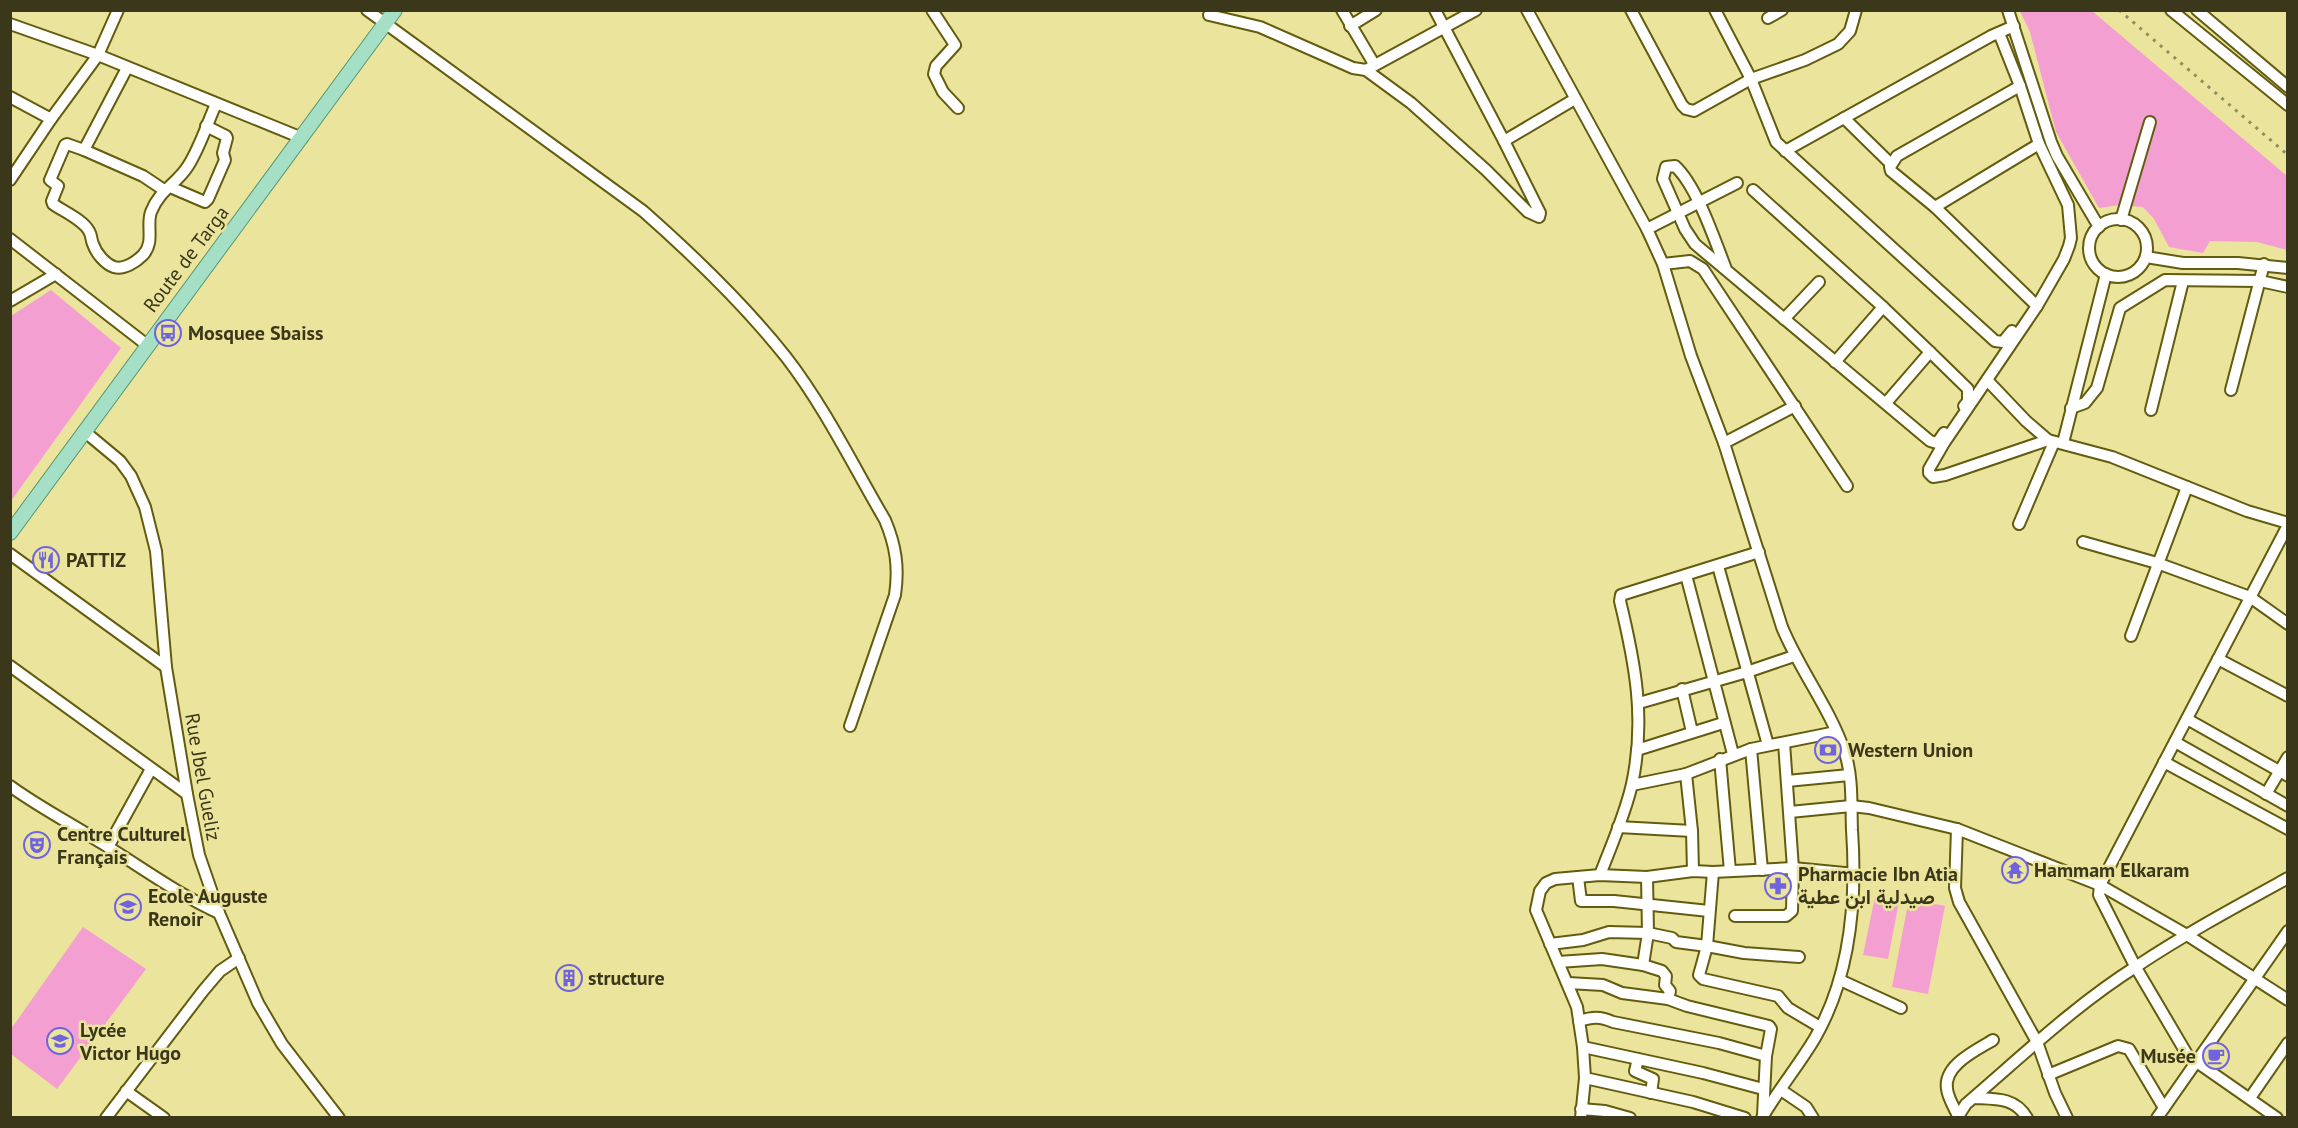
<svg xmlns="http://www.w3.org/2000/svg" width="2298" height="1128" font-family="'PT Sans',Vazirmatn,sans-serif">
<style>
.green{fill:#f49fd1}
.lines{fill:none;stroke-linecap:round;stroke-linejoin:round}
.minor-casing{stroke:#635c0f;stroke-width:14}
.major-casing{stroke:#579771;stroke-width:16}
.minor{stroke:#fff;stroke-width:10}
.major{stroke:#a4dfc6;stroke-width:14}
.rail{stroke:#928d5b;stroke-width:3;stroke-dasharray:3 6;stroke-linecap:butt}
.labels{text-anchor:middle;stroke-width:5;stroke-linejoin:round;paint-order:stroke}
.street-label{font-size:20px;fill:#3a371a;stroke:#ebe49c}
.poi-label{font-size:20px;font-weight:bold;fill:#3a371a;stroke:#ebe49c;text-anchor:start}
</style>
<rect width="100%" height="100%" fill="#ebe49c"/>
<!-- green -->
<g class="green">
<path d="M2020,11H2092L2287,176V250L2257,242L2210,241L2203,253L2169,247L2154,219L2143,207L2120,205L2099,208L2056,132L2030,32Z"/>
<path d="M51,290L121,348L11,501V316Z"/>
<path d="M1875,897L1899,902L1888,959L1863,955Z"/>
<path d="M1909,899L1945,906L1928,994L1892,987Z"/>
<path d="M83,927L146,969L57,1089L11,1054V1029Z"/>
</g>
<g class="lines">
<defs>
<g id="minor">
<path d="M367,10L643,211C694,256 744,304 786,357C824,406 854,467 885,520C896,546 899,568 895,595L850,726"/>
<path d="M932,10L955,45L936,66L934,74L943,92L958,108"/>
<path d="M1342,10L1374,64"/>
<path d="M1435,10L1504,141L1575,99"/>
<path d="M1527,10L1647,229L1663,264L1691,356L1724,443L1782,627C1800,671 1830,708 1845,753C1853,777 1851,806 1852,830C1857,901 1851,975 1815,1038C1799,1065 1778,1090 1762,1118"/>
<path d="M1631,10L1682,105L1686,109L1694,111L1751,79L1805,60L1838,44L1850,31L1856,10"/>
<path d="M1715,10L1751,79L1776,142L1995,341L2003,342L2012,331"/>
<path d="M2008,10L2051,142L2057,156L2099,227"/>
<path d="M2171,10L2288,105"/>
<path d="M2197,10L2288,87"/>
<path d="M1209,15L1260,27L1353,68L1366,70L1411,103L1486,170L1528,212L1539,217L1540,213L1504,141"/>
<path d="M1768,18L1782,10"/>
<path d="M10,24L98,55L302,138"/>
<path d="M1350,26L1376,10"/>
<path d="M1999,33L2020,86L2039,144L2068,205L2071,238L2069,246L2064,259L2037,306"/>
<path d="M127,68L84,150L67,144L65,145L50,180L58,186L52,201L53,204C64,212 82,219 89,231C92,236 91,240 93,244C96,253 105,264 114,267C124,270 136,262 143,255C155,242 146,226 151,212C160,189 176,185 188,166C200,147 207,124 216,104"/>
<path d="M1366,70L1476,10"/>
<path d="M2020,86L1897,156L1890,167L1891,171L1935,207L2037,306L1944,443L1929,469V473L1933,477L1945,475L2048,440"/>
<path d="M10,97L51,119"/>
<path d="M1844,118L1891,164"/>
<path d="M84,150L143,176L164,190"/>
<path d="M1785,151L1991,36L2014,26"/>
<path d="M10,180L51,119L98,55L118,10"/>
<path d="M170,187L205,202L208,199L225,160L223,153L227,138L226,136L206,126"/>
<path d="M1753,190L1883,307L1930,352L1886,403"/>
<path d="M1935,207L2039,144"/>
<circle cx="2118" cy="248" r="29"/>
<path d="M2121,220L2150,122"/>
<path d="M1647,229L1737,183"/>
<path d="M10,239L147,345"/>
<path d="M2146,257L2183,263H2238L2288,268"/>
<path d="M1663,264L1690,261L1703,269L1847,486"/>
<path d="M1726,269C1715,241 1697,186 1675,166L1666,167L1663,179L1685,229L1695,244L1930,441L1937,443L1944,433"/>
<path d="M10,301L56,274"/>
<path d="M1784,319L1819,282"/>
<path d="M1930,352L1968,389V401L1964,406"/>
<path d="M1835,362L1883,307"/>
<path d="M1987,380L2026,421L2048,440L2112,457L2247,511L2288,523"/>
<path d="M2231,390L2264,264"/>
<path d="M2071,408L2085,403L2097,388L2120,308L2165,280L2260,281L2288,287"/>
<path d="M2151,410L2183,281"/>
<path d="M84,431L120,461L131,476L145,507L156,551L166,667L187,794L199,855L219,913L258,1003L282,1044L339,1118"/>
<path d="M1724,443L1795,406"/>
<path d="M2063,443L2106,274"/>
<path d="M2019,524L2054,442"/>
<path d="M2083,542L2157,563L2250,597L2288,624"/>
<path d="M10,554L166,667"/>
<path d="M1718,566L1768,745"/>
<path d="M1686,575L1733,754"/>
<path d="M2131,636L2187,487"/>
<path d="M2218,659L2288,696"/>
<path d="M10,666L187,794"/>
<path d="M1682,689L1692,732"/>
<path d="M1639,703L1747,672L1794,656"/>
<path d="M2187,719L2288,776"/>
<path d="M2175,742L2288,806"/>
<path d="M1751,749L1762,870"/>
<path d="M1637,750L1723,723"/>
<path d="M1720,759L1730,871"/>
<path d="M2164,762L2288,829"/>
<path d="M1686,774L1692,831L1693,871"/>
<path d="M1787,781L1849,775"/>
<path d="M1632,785L1686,774L1751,749L1836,732"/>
<path d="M10,786C39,807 70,823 100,842C140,866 177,894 219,913"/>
<path d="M2266,794L2288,757"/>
<path d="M1790,812L1851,806L1869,808L1957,829L2100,885L2187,935L2288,1000"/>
<path d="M1618,827L1692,831"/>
<path d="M1957,829L1955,888L1959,902L2037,1042L2055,1093L2067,1118"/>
<path d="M108,847L151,769"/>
<path d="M1600,875C1611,846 1625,815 1632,784C1646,719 1635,663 1620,601L1621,595L1759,552"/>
<path d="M1578,877L1581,901H1614L1709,911"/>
<path d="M1735,916H1786L1792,911L1793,868L1784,743"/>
<path d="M1550,944L1583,940L1609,932L1648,933L1672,938L1676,942L1707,946L1713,872"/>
<path d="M1799,957L1744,953L1707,946L1699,975L1703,979L1778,996L1788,1008L1820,1027"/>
<path d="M1558,962L1602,959L1643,965L1662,971L1666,976L1665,985L1670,991L1668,999"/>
<path d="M1643,965L1648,933L1647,877"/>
<path d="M1840,980L1901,1008"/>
<path d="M1568,983L1603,985L1622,993L1668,999L1687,1006L1769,1026L1771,1029L1766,1056L1763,1115"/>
<path d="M1579,1021C1592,1017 1600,1016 1613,1022L1719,1043L1766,1056"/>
<path d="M1583,1047L1703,1073L1763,1089"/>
<path d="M1638,1059L1635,1071L1653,1079L1651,1093"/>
<path d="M2048,1075L2118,1046L2129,1049L2164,1108"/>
<path d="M1585,1078L1693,1102L1745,1118"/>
<path d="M1781,1090L1806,1107L1813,1118"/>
<path d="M126,1091L164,1118"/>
<path d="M1974,1098C1995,1099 2015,1097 2027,1118"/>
<path d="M2250,1098L2288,1043"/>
<path d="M1581,1109L1605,1111L1630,1118"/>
<path d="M1958,1116C1954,1107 1948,1098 1947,1089C1943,1065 1977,1050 1993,1040"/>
<path d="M106,1118L203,991L220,971L239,958"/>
<path d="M1581,1118L1585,1078L1583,1047L1577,1007L1536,910L1540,891L1546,883L1555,879L1600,875L1647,877L1693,871L1713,872L1793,868L1855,874"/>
<path d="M1957,1118L1966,1104C2021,1057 2075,1005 2137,966C2185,934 2237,906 2288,878"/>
<path d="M2157,1118L2288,931"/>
<path d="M2277,1118L2188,1056L2135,966L2099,895L2100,885L2288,525"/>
</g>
<path id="major" d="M10,533L395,10"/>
</defs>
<!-- minor casing -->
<use href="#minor" class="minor-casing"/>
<!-- major casing -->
<use href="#major" class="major-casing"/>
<!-- minor -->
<use href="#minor" class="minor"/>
<!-- major -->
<use href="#major" class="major"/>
<!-- rail -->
<path class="rail" d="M2119,10L2288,155"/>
</g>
<!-- icons -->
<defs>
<symbol id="bus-ring" viewBox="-11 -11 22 22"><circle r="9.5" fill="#ebe49c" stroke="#7063de" stroke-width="1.5"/><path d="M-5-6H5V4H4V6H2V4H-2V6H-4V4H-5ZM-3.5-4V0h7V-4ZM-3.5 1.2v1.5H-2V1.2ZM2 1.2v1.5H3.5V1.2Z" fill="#7063de"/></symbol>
<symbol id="restaurant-ring" viewBox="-11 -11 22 22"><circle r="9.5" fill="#ebe49c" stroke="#7063de" stroke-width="1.5"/><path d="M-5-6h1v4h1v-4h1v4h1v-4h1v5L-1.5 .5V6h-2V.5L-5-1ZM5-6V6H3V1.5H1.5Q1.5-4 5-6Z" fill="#7063de"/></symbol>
<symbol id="bank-ring" viewBox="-11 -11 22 22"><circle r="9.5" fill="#ebe49c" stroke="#7063de" stroke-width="1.5"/><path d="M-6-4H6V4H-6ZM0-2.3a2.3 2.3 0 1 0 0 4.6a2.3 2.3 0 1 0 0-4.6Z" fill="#7063de"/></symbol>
<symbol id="theatre-ring" viewBox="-11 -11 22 22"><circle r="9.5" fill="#ebe49c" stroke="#7063de" stroke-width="1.5"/><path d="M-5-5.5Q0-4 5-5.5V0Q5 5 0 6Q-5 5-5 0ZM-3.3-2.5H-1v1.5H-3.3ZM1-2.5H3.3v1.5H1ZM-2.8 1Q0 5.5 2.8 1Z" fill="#7063de"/></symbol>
<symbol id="temple-ring" viewBox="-11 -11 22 22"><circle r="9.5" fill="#ebe49c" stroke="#7063de" stroke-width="1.5"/><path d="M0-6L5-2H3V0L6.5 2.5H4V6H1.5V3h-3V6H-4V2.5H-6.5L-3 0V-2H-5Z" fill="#7063de"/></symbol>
<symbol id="pharmacy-ring" viewBox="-11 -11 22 22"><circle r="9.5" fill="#ebe49c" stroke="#7063de" stroke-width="1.5"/><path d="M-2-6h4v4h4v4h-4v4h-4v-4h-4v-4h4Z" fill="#7063de"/></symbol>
<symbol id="school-ring" viewBox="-11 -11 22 22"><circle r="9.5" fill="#ebe49c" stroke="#7063de" stroke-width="1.5"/><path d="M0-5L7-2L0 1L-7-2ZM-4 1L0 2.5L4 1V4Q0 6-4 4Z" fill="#7063de"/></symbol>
<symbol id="building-ring" viewBox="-11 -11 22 22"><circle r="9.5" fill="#ebe49c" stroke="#7063de" stroke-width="1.5"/><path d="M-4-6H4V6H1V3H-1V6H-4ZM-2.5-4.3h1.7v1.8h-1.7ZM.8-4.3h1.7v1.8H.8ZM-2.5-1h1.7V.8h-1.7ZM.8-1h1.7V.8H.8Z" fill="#7063de"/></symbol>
<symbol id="cafe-ring" viewBox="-11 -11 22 22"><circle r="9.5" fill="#ebe49c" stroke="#7063de" stroke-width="1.5"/><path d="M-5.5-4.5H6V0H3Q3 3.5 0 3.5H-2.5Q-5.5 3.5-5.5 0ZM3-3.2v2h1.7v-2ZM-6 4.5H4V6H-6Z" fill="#7063de"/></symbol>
</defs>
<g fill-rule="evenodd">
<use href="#bus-ring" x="153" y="318" width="30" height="30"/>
<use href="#restaurant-ring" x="31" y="545" width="30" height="30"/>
<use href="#bank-ring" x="1813" y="735" width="30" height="30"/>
<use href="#theatre-ring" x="22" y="830" width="30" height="30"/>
<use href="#temple-ring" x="2000" y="855" width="30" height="30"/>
<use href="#pharmacy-ring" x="1763" y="871" width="30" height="30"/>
<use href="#school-ring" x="113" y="892" width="30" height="30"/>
<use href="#building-ring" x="554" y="963" width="30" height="30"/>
<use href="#school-ring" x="45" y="1026" width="30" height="30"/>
<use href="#cafe-ring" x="2201" y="1041" width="30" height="30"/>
</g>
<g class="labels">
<!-- street labels -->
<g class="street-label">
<text transform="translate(186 259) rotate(-53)" y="7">Route de Targa</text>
<text transform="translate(203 777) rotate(80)" y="7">Rue Jbel Gueliz</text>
</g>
<!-- poi labels -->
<g class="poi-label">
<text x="188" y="340">Mosquee Sbaiss</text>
<text x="66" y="567">PATTIZ</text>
<text x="1848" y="757">Western Union</text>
<text x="57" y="841">Centre Culturel<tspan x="57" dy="23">Français</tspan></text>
<text x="2034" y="877">Hammam Elkaram</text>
<text x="1798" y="881">Pharmacie Ibn Atia<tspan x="1798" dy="23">صيدلية ابن عطية</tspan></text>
<text x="148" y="903">Ecole Auguste<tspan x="148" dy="23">Renoir</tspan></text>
<text x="588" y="985">structure</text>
<text x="80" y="1037">Lycée<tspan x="80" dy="23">Victor Hugo</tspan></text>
<text x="2196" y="1063" text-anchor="end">Musée</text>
</g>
</g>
<!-- border -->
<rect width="2298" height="1128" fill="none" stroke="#3a371a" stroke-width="24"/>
</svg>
